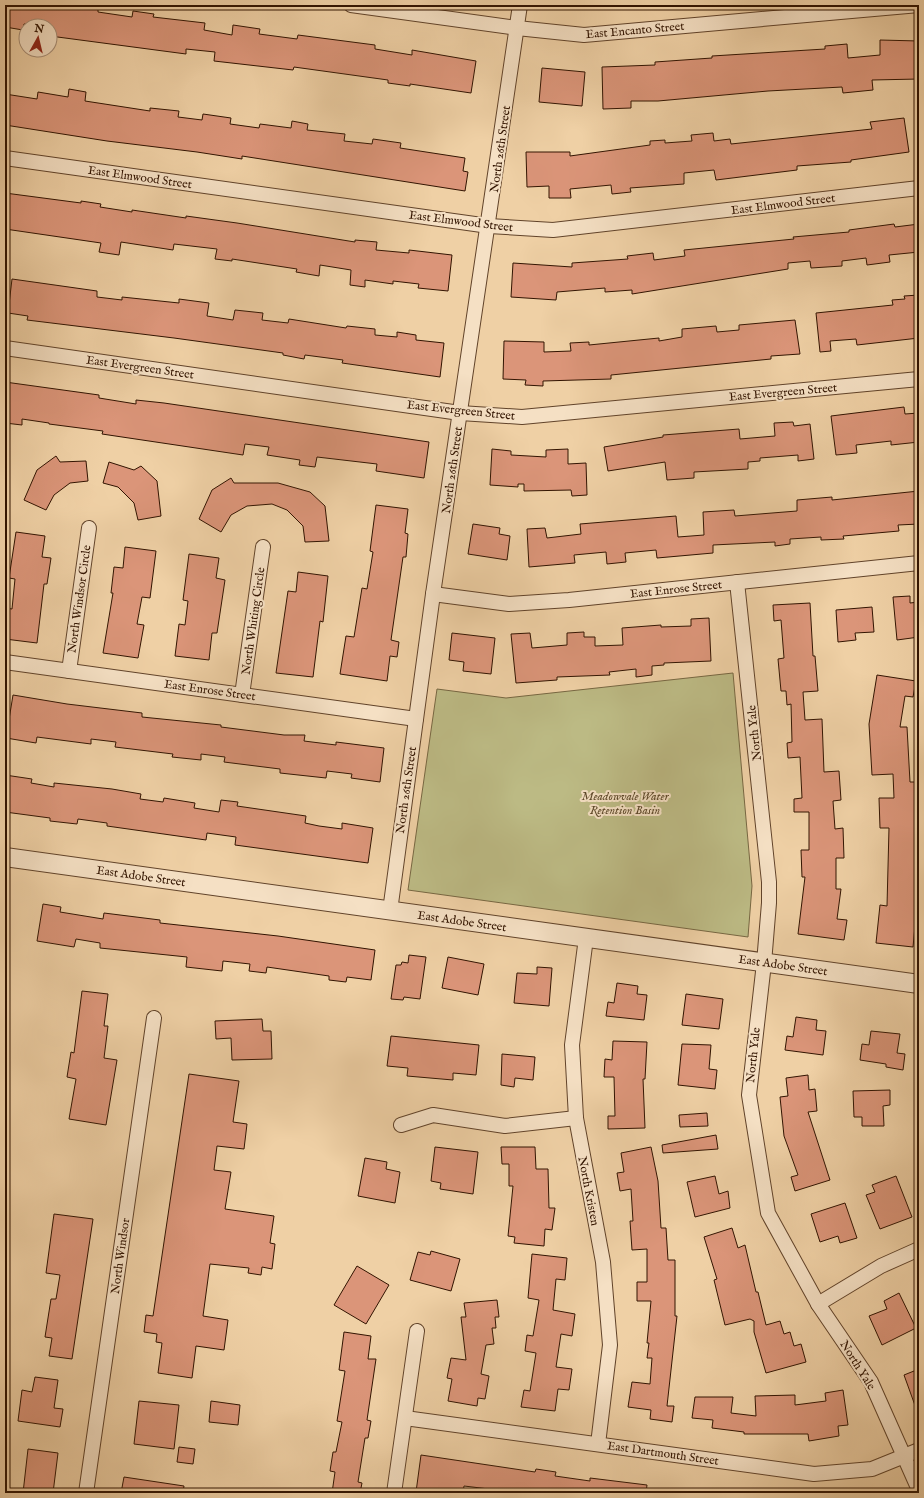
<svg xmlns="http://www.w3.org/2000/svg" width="924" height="1498" font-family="'IM FELL English',serif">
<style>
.green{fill:#bcba84;stroke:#776742}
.building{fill:#db9579;stroke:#321401}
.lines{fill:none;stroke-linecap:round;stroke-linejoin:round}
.minor-casing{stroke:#61432a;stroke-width:16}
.tertiary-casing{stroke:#61432a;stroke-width:20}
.minor{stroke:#f5e0c4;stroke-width:14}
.tertiary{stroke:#f5e0c4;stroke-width:18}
.labels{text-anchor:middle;stroke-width:4;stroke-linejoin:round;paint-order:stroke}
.street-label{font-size:12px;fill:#321401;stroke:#f5e0c4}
.park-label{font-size:12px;font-style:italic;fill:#5b4628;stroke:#f5e0c4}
</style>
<rect width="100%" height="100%" fill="#efd0a5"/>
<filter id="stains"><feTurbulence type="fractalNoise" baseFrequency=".005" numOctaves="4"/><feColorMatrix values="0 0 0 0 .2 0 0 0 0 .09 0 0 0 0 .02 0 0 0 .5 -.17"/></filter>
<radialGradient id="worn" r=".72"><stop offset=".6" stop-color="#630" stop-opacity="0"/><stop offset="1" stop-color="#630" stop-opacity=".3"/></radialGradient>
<!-- green -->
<path class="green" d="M733,673L752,886L748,937L408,890L437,689L506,698Z"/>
<!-- building -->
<g class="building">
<path d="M5,5H74L98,9V12L132,17L133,11L154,14L153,17L205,23L204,30L232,35L233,25L260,29L259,34L297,39L298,35L375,45V49L412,55V50L476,61L471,93L410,84V86L388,83V80L294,67L293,70L214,61L215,52L186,49V54L50,36V26L24,24L23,30L5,27Z"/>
<path d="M880,40L919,41V79L872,80L873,90L843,93L842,87L768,91L658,101H631V108L603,109L602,67L655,65V62L712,58V56L825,49V46L847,44L848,58L880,55Z"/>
<path d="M542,68L585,72L582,106L539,102Z"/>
<path d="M69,89L86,92L85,101L150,111V108L179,111L178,117L202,120L203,114L231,118L230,124L259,128L260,124L291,128L292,121L308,124L307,130L345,134L344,141L372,144L373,139L401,143L400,148L465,158L463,171L468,172L465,191L242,156V159L197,152L107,141L5,125V94L37,99L38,92L68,97Z"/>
<path d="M904,118L909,152L851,160V162L797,166V170L716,180L714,170L684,173V184L630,188L631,192L612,194L611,185L570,189L571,198H549V186L527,187L526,152H570V156L650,145V141L665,140V143L692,141L691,135L713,133L714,141L730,139L731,144L872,129L870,122Z"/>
<path d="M5,193L81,203V201L101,204L100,207L132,212V210L186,218V216L237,223L355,242V240L377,242L376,250L409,253V250L452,255L448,291L418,288L419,284L393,281V284L365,280V287L350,285L351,270L320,265L319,276L296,272L297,269L232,259V261L215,259L217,249L174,244L173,250L121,242L119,255L99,252L101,243L5,229Z"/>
<path d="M894,224L895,227L919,224V252L889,255L890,262L867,265L866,258L842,261V266L811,268L810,261L788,263V269L632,294V290L605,292V288L557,292L556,300L511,297L513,263L572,267V263L628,259L627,256L653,253L654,260L685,256L684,250L794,239L793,237L849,232V230Z"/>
<path d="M12,279L97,291V297L122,300V297L179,303V299L209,303L207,316L233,320L235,310L263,313L262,320L288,323L289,319L346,328L347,326L375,329V335L397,337V332L416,335V340L444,343L440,377L342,363L343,360L305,355L304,359L283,355V353L174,338L27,320L28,316L8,313Z"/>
<path d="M919,295V338L857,345L856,339L830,341L831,351L820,352L816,313L893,305L892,300L905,299L904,296Z"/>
<path d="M795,320L800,354L771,356V359L611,375V379L543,381V386L525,385L526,380L503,379L504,341L544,342V352L571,351L570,343L589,342V345L659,338V341L682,337V329L716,326L717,332L739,330V325Z"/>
<path d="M5,382L99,395V398L136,404V400L164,403L429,442L424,478L376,471L377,464L317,457L315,467L299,465L300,460L267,455L269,447L245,444L243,455L102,434L103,431L49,424V423L22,419V425L5,423Z"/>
<path d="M904,407L905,414L919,413V442L891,445V441L856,445L857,453L836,455L831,416Z"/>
<path d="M793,422L794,426L810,424L814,459L798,461V455L760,458V461L748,462V469L694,472V478L667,480L665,462L608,471L604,447L663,437V435L739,429L740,439L775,436L774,423Z"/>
<path d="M492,449L511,451V455L546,457V450L568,449V464L586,463L587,495L572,496L571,490L524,491V484H518V487L490,485Z"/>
<path d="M56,456L60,462L86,461L88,481L70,483L54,495L46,510L24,500L37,470Z"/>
<path d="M109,462L134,470L141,466L157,481L161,516L138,520L134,503L118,487L103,483Z"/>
<path d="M231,478L234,483H278L310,492L325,506L329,541L305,542L303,526L287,510L272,504L247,506L231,515L221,532L199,519L212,490Z"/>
<path d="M919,491V524L898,525L899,531L843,536L844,539L821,540V537L790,539V544L775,546V542L713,545V553L657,558L656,550L625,553L626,562L607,564L606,552L574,555L575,563L529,567L527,529L545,528L547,538L581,534L580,524L676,516L678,537L704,535L703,512L734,510L735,516L797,511V500L832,497V500Z"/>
<path d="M376,505L408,509L405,533L408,534L406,557H403L391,640L399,642L397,657L390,656L387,681L340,674L346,636L354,637L362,588L367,589L373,552L370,551Z"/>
<path d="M473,524L500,528L499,534L510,536L507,560L468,554Z"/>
<path d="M16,532L45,536L42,557L51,558L47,584H44L37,643L5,639V608L12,609L15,579L9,578Z"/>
<path d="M125,547L156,551L150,598L142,597L137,624L144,625L138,658L103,653L113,593H111L114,567L123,568Z"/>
<path d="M189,554L219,558L216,578L225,580L217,633H212L209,660L175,656L179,624L185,625L188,601L183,600Z"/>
<path d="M298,572L328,576L323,622L320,621L313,677L276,673L288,591L296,592Z"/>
<path d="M910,596V603L919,602V637L897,640L893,597Z"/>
<path d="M810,603L813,656H815L818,691L803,692L805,720L822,719L824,772L839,771L841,800L833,801L835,829L843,828L844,858H836V889H841L837,919L847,920L844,940L798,934L805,877H802L801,850H809V812H794V799L802,798L800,757L788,758L787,743L792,742L791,704L787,705L786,691H781L778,659L784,658L781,620L774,621L773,605Z"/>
<path d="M872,607L874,632L855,633L856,640L838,642L836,610Z"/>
<path d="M709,618L711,661L664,663V665L652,666V675L636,677V669L609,672L610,675L557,677V680L516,683L511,634L530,633L532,648L567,645V633L584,632V637H595V646L623,645L622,628L661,625V627L691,626V619Z"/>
<path d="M452,633L495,638L491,674L463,671L464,662L449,660Z"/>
<path d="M877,675L916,681L913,697L905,696L900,727H907L910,782H919V927L915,926L913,947L876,943L880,905L887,906L889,828H880L879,798H894L893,774L872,775L869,724Z"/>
<path d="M13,695L67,704L142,713V717L221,725V727L284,735H305L304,741L336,745V742L384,748L380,782L351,778L352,774L327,771L326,778L280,773V769L224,762L225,757L201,754V760L172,757L173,754L115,747L116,742L91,739V744L37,737L36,743L6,738Z"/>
<path d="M5,775L32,779L31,783L54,787V783L112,789L141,794L140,799L163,802L164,798L195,803L194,808L219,812L221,800L238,802L237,806L306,816L305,823L319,826L342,829V823L373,828L368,863L235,845L236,837L207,833L206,840L107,826V823L78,819L77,824L50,821V818L5,812Z"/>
<path d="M43,904L61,907L60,912L103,919L104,913L160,920V923L278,936L375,950L371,980L347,977L346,982L329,980V976L267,967L266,973L249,971L250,964L223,961L222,971L186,967L187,957L100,948V943L76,939L74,947L37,941Z"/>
<path d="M409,955L426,957L420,999L404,997L403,1000L391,999L396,965H401L402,962L408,963Z"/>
<path d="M448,957L484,964L478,995L442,988Z"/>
<path d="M537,967L552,968L549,1006L514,1003L517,973L537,974Z"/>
<path d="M617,983L638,986L637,994L647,995L644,1020L606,1016L608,1002L614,1003Z"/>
<path d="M82,991L108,994L104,1026H108L104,1058L117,1060L106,1125L69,1119L76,1079L67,1077L71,1052L74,1053Z"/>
<path d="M686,994L723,999L719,1029L682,1025Z"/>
<path d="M796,1017L817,1020L816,1030L826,1031L823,1055L785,1050L787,1036L793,1037Z"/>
<path d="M262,1019L263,1031H271L272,1059L232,1060L231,1038L216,1039L215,1021Z"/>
<path d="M871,1031L900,1034L897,1053L905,1054L903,1070L886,1067V1064L860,1060L862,1044L869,1045Z"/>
<path d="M391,1036L479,1045L476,1075L453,1073V1080L407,1076L408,1068L387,1066Z"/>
<path d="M613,1041L647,1042L645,1079H643L645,1128L608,1129V1116H615L614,1077H604L605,1059L612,1060Z"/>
<path d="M682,1044L711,1045L709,1069L717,1070L715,1089L678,1085Z"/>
<path d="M502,1054L535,1057L533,1080L515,1078L514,1087L501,1085Z"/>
<path d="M189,1074L239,1081L233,1122L247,1124L244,1149L217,1146L214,1170L231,1172L225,1209L274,1216L270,1243L275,1244L272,1269L262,1267L261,1275L248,1273L249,1268L210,1264L203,1316L228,1320L224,1350L196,1346L192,1378L158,1373L162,1343L156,1342L157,1334L144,1332L146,1315L153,1316Z"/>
<path d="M808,1075L809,1090L815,1089L817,1111L808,1112L830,1180L795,1191L791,1177L798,1175L784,1136L780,1097L788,1096L786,1078Z"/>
<path d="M890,1090V1105L883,1106L884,1126H862V1117H854L853,1091Z"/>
<path d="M707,1113L708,1126L680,1127L679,1115Z"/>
<path d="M716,1135L718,1149L663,1153L662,1145Z"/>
<path d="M435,1147L478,1152L473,1194L440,1189L441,1183L431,1181Z"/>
<path d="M501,1147H535L536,1169H548L549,1208H555L552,1230L545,1229L544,1246L514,1243L515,1237L508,1236L513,1186H509V1164H502Z"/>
<path d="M651,1147L658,1181L661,1228H666L668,1260H675V1316H677L667,1406H674L672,1422L650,1419L651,1410L628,1407L632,1382L650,1384L652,1358H647L649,1343H647L651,1301H637V1282H647V1249L632,1250L630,1221H633L631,1189L620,1191L617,1173L624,1172L621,1153Z"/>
<path d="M365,1158L387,1162L386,1169L400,1172L395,1203L358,1196Z"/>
<path d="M715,1176L719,1194L728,1191L730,1208L695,1217L687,1182Z"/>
<path d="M896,1176L912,1217L880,1229L866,1195L875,1192L872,1185Z"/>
<path d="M845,1203L857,1238L840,1243L838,1236L820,1242L811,1214Z"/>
<path d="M54,1214L93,1219L72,1359L49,1356L52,1338L45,1337L51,1299H56L60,1275L46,1273Z"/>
<path d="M732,1228L738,1248L745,1245L756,1292H758L766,1325L780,1321L784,1334L790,1332L794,1346L801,1344L806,1362L766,1373L754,1332V1321L750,1319L725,1325L714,1280L717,1279L704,1237Z"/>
<path d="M431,1251L460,1259L451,1291L410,1280L418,1252L430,1255Z"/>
<path d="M532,1254L567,1258L565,1280L556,1279L553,1310L575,1314L572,1336L561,1334L556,1367L572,1369L569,1390L558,1389L555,1411L521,1407L524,1390L530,1391L536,1353L525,1351L527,1335L533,1336L539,1300L528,1298Z"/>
<path d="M357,1266L389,1285L366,1324L334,1305Z"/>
<path d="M899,1293L916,1328L882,1345L869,1316L887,1309L884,1301Z"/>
<path d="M497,1300L499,1317H495L496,1328H492L494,1344L486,1345L481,1374L489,1376L485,1399L478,1398L477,1406L448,1401L452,1379L447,1378L451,1358L466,1360L461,1317H466L464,1303Z"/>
<path d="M344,1332L371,1336L368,1359H376L367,1420L371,1421L368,1438H365L358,1482L362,1483L360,1493H332L335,1472L330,1471L333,1452H336L342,1422L337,1421L345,1371L339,1370Z"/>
<path d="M919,1369V1411H917L904,1375Z"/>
<path d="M35,1377L58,1380L54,1408L63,1409L60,1427L18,1421L22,1390L32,1392Z"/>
<path d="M843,1390L848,1425L838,1426L839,1436L809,1441L808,1434H744V1432L712,1428L713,1420L692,1418L695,1397H733L731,1413L756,1416L755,1396L795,1395V1405L826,1401L825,1393Z"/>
<path d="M139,1401L179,1405L174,1449L134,1444Z"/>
<path d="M211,1401L240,1405L238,1425L209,1422Z"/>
<path d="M179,1447L195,1449L193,1464L177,1462Z"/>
<path d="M28,1449L58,1453L53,1493H23Z"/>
<path d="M421,1455L535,1472L536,1469L556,1472L555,1476L590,1481V1478L647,1485L646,1493L507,1492L506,1493H489V1489L464,1486L463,1493L416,1492Z"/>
<path d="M124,1477L184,1486L183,1493H121Z"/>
</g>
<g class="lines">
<defs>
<g id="minor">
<path d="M351,5L517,28L584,35L919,5"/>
<path d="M5,158L489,226L553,230L919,188"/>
<path d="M5,348L460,413L522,417L919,379"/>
<path d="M737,582L769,882V903L764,963L749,1095L768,1213L818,1304L871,1382L919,1490"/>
<path d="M433,594L509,604L569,600L919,563"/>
<path d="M5,662L416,719"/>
<path d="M69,671L89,528"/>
<path d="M242,695L263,547"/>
<path d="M390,911L433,594L520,5"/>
<path d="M586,938L572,1045L576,1118L603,1262L610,1345L598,1444"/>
<path d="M401,1125L433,1115L505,1126L576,1118"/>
<path d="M818,1304L881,1266L919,1249"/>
<path d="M405,1418L814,1474L872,1469L919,1450"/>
<path d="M86,1493L154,1018"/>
<path d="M394,1493L417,1331"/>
</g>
<path id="tertiary" d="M5,857L919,984"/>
</defs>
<!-- minor casing -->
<use href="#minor" class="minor-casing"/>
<!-- tertiary casing -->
<use href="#tertiary" class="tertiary-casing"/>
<!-- minor -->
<use href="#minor" class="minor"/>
<!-- tertiary -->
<use href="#tertiary" class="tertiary"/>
</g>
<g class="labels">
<!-- street labels -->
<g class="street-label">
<text transform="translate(635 30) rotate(-5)" y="4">East Encanto Street</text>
<text transform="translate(500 149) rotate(-82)" y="4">North 26th Street</text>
<text transform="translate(140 177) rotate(8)" y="4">East Elmwood Street</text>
<text transform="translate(783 204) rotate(-7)" y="4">East Elmwood Street</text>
<text transform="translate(461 221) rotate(7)" y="4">East Elmwood Street</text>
<text transform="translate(140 367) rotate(8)" y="4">East Evergreen Street</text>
<text transform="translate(783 392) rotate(-5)" y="4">East Evergreen Street</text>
<text transform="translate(461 410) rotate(6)" y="4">East Evergreen Street</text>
<text transform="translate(452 470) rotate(-82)" y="4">North 26th Street</text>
<text transform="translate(676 589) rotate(-6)" y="4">East Enrose Street</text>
<text transform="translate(79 599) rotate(-82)" y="4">North Windsor Circle</text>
<text transform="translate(253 621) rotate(-82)" y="4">North Whiting Circle</text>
<text transform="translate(210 690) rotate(8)" y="4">East Enrose Street</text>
<text transform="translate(754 733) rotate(-96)" y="4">North Yale</text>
<text transform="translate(406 790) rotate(-82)" y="4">North 26th Street</text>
<text transform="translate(141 876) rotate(8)" y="4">East Adobe Street</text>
<text transform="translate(462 921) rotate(8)" y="4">East Adobe Street</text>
<text transform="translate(783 965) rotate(8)" y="4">East Adobe Street</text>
<text transform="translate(753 1055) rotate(-84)" y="4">North Yale</text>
<text transform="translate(589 1191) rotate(79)" y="4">North Kristen</text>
<text transform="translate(120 1256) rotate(-82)" y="4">North Windsor</text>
<text transform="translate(858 1365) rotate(58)" y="4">North Yale</text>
<text transform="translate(663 1453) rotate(8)" y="4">East Dartmouth Street</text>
</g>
<!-- park labels -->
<g class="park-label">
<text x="625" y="800">Meadowvale Water<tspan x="625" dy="14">Retention Basin</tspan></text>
</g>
</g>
<!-- margin -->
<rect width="924" height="1498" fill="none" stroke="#efd0a5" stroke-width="20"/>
<rect x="6" y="6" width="912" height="1486" fill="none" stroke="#321401" stroke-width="2"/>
<rect x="10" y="10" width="904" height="1478" fill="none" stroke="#321401"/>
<!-- north arrow -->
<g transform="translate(38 38) rotate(8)"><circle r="19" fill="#f5e0c4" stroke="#a78e76"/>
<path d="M0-3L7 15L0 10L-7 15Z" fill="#8f2418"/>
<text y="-6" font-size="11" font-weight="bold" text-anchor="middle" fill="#321401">N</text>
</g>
<rect width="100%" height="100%" filter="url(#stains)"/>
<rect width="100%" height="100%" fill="url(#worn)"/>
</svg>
